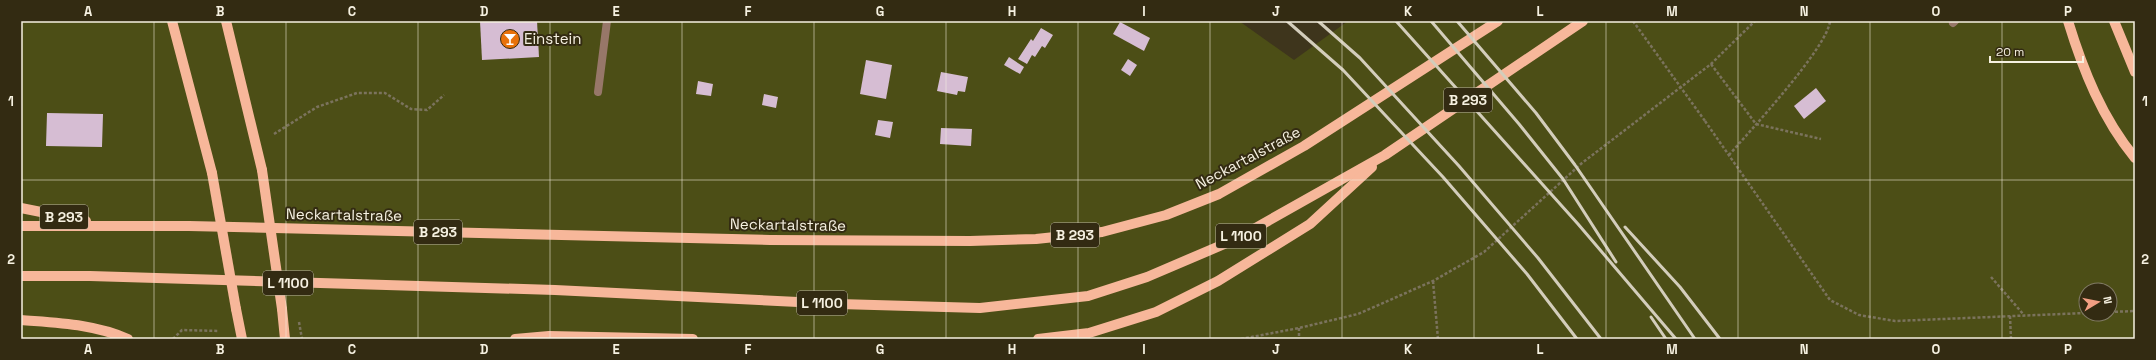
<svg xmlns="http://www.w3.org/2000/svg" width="2156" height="360" font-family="'Space Grotesk',sans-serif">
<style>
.green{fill:#4c4e16;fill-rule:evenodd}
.building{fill:#d6bdd3}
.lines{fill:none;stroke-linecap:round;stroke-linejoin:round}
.path{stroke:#7b735d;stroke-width:2.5;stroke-dasharray:3 2;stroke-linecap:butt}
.lane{stroke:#977769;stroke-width:8}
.primary{stroke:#f7b79a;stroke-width:10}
.rail{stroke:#d3cdbb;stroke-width:3}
.path-bridge{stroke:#7b735d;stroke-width:2.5;stroke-dasharray:3 2;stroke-linecap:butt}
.primary-bridge{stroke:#f7b79a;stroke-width:10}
.grid{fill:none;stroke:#f6f1e1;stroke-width:1;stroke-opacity:0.55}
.labels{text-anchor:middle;stroke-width:4;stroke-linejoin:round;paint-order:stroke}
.shield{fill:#332b12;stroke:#bcb6a3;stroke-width:1}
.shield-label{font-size:14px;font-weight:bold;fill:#f6f1e1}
.poi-label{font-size:15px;fill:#f6f1e1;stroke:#332b12;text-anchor:start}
.street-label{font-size:15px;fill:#f6f1e1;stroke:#332b12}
.neatline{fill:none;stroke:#f6f1e1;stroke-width:1.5}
.grid-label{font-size:13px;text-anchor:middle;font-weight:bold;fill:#f6f1e1}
</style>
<rect width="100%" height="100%" fill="#3e351c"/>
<!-- green -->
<path class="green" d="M21,21H1239L1294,60L1348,21H2135V339H21ZM2086,290H2110V314H2086Z"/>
<!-- building -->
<g class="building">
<path d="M480,21H537L539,57L482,60Z"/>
<path d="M1120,22L1150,38L1144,51L1113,34Z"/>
<path d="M1041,28L1053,35L1045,48L1042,46L1035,57L1032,55L1027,64L1018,59L1031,39L1033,41Z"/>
<path d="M1009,57L1024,67L1020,74L1004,65Z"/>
<path d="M1128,59L1137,65L1130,76L1121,70Z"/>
<path d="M866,60L892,65L886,99L860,94Z"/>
<path d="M941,72L968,77L965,92L958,91L957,95L937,91Z"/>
<path d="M698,81L713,84L711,96L696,94Z"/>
<path d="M1816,88L1826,101L1804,119L1794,106Z"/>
<path d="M764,94L778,97L776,108L762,105Z"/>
<path d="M47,113L103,114L102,147L46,146Z"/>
<path d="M878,120L893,122L890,138L875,135Z"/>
<path d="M941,128L972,129L971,146L940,144Z"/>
</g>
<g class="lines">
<!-- path -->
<g class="path">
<path d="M1711,64L1756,124L1821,139"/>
<path d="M1705,121L1830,300L1859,315L1895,321L2086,313"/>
<path d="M274,134L317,107L357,93H385L411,109L427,110L444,95"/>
<path d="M1729,155C1749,132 1828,47 1830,21"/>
<path d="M1991,277L2024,315"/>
<path d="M1433,281L1438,339"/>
<path d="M2110,312L2135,311"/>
<path d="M2010,316L2011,339"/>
<path d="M1299,328V339"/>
<path d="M173,339L182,330L219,331"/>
<path d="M1241,339L1299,328L1358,314L1433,281L1484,252L1582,163L1711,64L1755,21"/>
</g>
<!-- lane -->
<g class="lane">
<path d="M1953,23L1955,21"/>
<path d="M598,92L607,21"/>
</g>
<!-- primary -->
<g class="primary">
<path d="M172,21L212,173"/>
<path d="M226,21L262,170"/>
<path d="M2068,21C2083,70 2102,118 2135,158"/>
<path d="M2114,21L2135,72"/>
<path d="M21,208L86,221"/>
<path d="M21,226H189L770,240L970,241L1036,239L1102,232L1166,215L1219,194L1304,146L1498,21"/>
<path d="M21,276H90L555,290L839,304L980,308L1088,296L1147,277L1236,239L1385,155L1583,21"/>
<path d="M236,309L242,339"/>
<path d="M282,309L285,339"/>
<path d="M21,320C58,323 94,324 128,339"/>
<path d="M515,339L549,336L693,339"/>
<path d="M1038,339L1089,333L1156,312L1218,281L1310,224L1372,167"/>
</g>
<!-- rail -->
<g class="rail">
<path d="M1287,21L1343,70L1443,177L1527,274L1577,339"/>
<path d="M1318,21L1360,58L1459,166L1538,258L1601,339"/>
<path d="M1396,21L1578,224L1676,339"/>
<path d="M1431,21L1519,124L1563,179L1616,262"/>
<path d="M1457,21L1536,113L1575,165L1695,339"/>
<path d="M1625,227L1680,287L1720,339"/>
<path d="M1651,317L1666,339"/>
</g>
<!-- path-bridge -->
<g class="path-bridge">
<path d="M1633,21L1705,121"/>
<path d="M299,322L302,339"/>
</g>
<!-- primary-bridge -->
<g class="primary-bridge">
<path d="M262,170L282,309"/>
<path d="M212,173L236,309"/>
</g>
</g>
<!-- grid -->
<path class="grid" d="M154,21V339M286,21V339M418,21V339M550,21V339M682,21V339M814,21V339M946,21V339M1078,21V339M1210,21V339M1342,21V339M1474,21V339M1606,21V339M1738,21V339M1870,21V339M2002,21V339M21,180H2135"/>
<!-- icons -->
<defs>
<symbol id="bar-disc" viewBox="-11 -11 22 22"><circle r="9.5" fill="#e8710a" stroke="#332b12"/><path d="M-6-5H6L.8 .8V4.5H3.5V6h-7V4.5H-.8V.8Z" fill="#fff"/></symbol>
</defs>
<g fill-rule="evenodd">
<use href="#bar-disc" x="499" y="28" width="22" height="22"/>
</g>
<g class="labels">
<!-- shield labels -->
<g class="shield">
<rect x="1444" y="88" width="48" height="24" rx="3"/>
<rect x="40" y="205" width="48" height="24" rx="3"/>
<rect x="414" y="220" width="48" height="24" rx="3"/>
<rect x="1051" y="223" width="48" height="24" rx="3"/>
<rect x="1216" y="224" width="50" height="24" rx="3"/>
<rect x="263" y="271" width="50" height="24" rx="3"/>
<rect x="797" y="291" width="50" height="24" rx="3"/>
</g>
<g class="shield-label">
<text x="1468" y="105">B 293</text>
<text x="64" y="222">B 293</text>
<text x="438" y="237">B 293</text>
<text x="1075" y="240">B 293</text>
<text x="1241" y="241">L 1100</text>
<text x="288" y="288">L 1100</text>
<text x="822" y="308">L 1100</text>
</g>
<!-- poi labels -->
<g class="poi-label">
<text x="524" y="44">Einstein</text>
</g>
<!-- street labels -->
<g class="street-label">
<text transform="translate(1248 158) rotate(-28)" y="5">Neckartalstraße</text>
<text transform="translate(344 215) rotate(1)" y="5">Neckartalstraße</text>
<text transform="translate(788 225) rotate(1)" y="5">Neckartalstraße</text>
</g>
</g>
<!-- border -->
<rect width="2156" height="360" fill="none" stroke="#332b12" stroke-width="44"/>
<!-- north arrow -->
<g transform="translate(2098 302) rotate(80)"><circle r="19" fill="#332b12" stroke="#817a65"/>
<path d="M0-3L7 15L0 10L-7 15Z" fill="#f39f83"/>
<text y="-6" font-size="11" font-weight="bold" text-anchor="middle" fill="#f6f1e1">N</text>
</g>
<!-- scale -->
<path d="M1990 56v6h93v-6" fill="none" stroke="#f6f1e1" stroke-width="2"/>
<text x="1996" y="56" font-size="12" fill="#f6f1e1" stroke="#332b12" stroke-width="3" paint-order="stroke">20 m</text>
<rect x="22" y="22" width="2112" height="316" class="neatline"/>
<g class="grid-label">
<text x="88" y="16">A</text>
<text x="220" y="16">B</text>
<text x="352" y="16">C</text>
<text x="484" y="16">D</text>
<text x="616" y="16">E</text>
<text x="748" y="16">F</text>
<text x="880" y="16">G</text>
<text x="1012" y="16">H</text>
<text x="1144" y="16">I</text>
<text x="1276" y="16">J</text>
<text x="1408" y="16">K</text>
<text x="1540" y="16">L</text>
<text x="1672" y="16">M</text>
<text x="1804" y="16">N</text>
<text x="1936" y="16">O</text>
<text x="2068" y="16">P</text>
<text x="11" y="106">1</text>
<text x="2145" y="106">1</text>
<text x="11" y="264">2</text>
<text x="2145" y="264">2</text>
<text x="88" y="354">A</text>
<text x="220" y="354">B</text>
<text x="352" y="354">C</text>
<text x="484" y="354">D</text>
<text x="616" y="354">E</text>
<text x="748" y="354">F</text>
<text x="880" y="354">G</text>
<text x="1012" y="354">H</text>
<text x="1144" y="354">I</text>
<text x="1276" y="354">J</text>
<text x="1408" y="354">K</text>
<text x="1540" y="354">L</text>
<text x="1672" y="354">M</text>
<text x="1804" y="354">N</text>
<text x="1936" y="354">O</text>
<text x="2068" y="354">P</text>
</g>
</svg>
